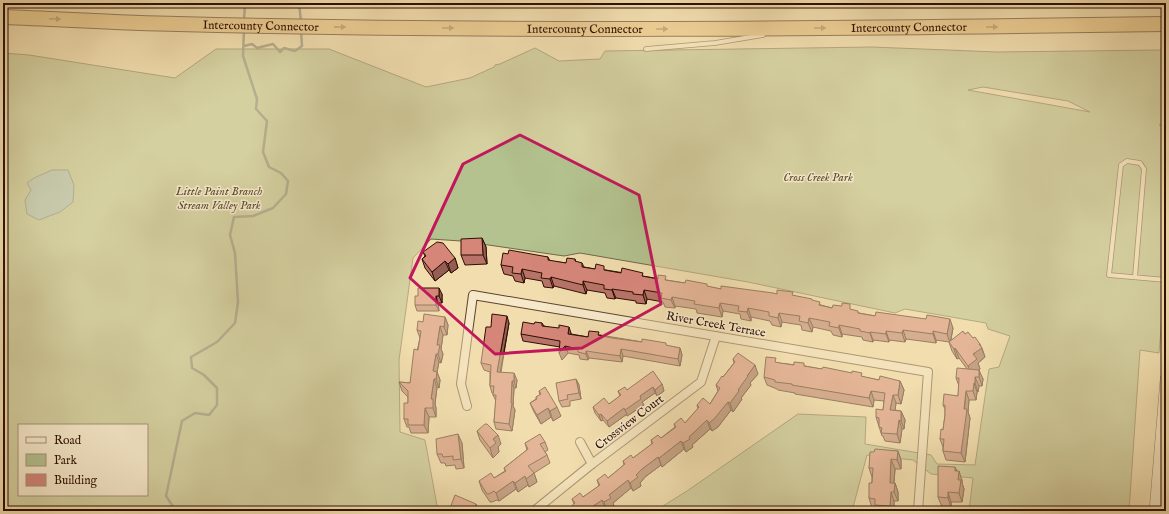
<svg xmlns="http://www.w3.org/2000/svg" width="1169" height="514" font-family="'IM FELL English',serif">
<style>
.green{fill:#b3c28f;stroke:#706848;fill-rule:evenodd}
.water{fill:#9cbab2;stroke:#70766b}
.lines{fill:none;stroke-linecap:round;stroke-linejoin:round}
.stream{stroke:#70766b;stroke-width:2.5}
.service-casing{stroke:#5f422c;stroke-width:5.5}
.minor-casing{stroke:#5f422c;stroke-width:10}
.secondary-casing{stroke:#2e0f01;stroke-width:12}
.motorway-casing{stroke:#2e0f01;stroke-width:16}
.service{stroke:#f6e9ca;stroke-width:4}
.minor{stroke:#f6e9ca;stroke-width:8}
.secondary{stroke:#f6e9ca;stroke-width:11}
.motorway{stroke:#e8be77;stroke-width:14}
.wall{fill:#b77368;stroke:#2e0f01}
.shaded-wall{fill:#955e55;stroke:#2e0f01}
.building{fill:#d58679;stroke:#2e0f01}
.oneway{fill:#946f42}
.marked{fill:none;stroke:#c2185b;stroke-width:3;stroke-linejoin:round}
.labels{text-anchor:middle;stroke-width:3;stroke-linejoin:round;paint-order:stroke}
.street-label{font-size:12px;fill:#2e0f01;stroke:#f6e9ca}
.park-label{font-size:12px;font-style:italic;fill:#5d4e33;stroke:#f6e9ca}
</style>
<rect width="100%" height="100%" fill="#f1ddae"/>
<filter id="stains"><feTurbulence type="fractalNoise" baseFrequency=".005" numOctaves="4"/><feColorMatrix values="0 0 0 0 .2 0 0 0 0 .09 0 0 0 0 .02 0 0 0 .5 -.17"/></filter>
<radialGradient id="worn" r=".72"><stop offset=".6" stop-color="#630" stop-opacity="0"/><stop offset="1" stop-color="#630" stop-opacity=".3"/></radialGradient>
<!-- green -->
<path class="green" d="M872,47L997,52L1162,50L1166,99V121L1159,125L1166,128V265L1159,353L1140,350L1129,511H969L973,478L931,474L913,460L867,455L852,511H655L687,491L798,414L866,417L865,444L931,455L937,464L975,465L989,369L999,367L1010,336L988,329L986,323L905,309L895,313L748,282L580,253L564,256L461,241L431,239L413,258L399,360L400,432L425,440L438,511H3V53L29,55L175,78L216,49H329L426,87L470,78L494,67L495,65L500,64L535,48L559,61L600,59L605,51ZM983,87L1068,101L1090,112L968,90ZM19,425H147V495H19Z"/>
<!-- water -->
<path class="water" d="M52,170H68L74,185L73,202L60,212L39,220L27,214L25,200L31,190L27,183L34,178Z"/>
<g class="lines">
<!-- stream -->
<g class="stream">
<path d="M299,3L301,22"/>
<path d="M244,20L245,3"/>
<path d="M244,46L252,44L257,48L273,44L280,52L284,48L295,51L302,46L301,31"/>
<path d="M176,511L166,496L182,421L195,413L209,415L217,405V388L204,375L192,368L191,357L217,342L235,323L238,302L235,253L230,235L234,217L253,216L273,208L286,194L288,181L281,173L269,167L263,152L267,121L256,109L257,99L243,56L244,29"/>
</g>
<defs>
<g id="service">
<path d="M646,49L715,43L763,35"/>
<path d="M1135,277L1144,169L1140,163L1127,161L1121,165L1109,275L1166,280"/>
</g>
<g id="minor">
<path d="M467,406L461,384L473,295L928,372L918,511"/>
<path d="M580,442L592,464"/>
<path d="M534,511L592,464L701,382L716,336"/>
</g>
<path id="secondary" d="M1155,511L1166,379"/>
<g id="motorway">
<path id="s1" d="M3,17C61,19 120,23 178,24C507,32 837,29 1166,24"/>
</g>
</defs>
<!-- service casing -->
<use href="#service" class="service-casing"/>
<!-- minor casing -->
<use href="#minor" class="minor-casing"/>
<!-- secondary casing -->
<use href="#secondary" class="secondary-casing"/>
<!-- motorway casing -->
<use href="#motorway" class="motorway-casing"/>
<!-- service -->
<use href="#service" class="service"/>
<!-- minor -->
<use href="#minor" class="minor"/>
<!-- secondary -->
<use href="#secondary" class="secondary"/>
<!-- motorway -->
<use href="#motorway" class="motorway"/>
</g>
<!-- wall -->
<g class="wall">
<path d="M482,238L486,247L487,264L465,265L461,255Z"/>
<path d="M423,252L455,258L458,268L451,273L449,270L435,281L425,268L422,259L425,256Z"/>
<path d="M508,254L548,257L550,261L566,263L575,259L576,262L582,263L584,267L595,269L606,270L721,289L794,296L812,301L821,305L832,308L852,310L859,313L875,316L953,328L951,340L965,334L973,338L982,348L985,357L978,363L980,369L978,370L983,379L982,386H979L978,392H977L976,400H969L968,412L970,418L965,462L946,460L943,451V447L940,439L943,430L945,415V409L943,405L958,396L959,386L956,378L967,369L959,358L957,359L952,351L949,342L936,340V343L906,339L905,342L889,340V342L873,340V342L863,340L862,337L842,334V337L833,335L831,331L813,327L812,332L802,330L801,325L788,323L782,322L781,327L772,325L770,321L751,317V321L741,319L740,314L723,311L722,317L697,313L696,309L675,306V308L665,307L663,302L647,299L646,304L636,303V301L616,298L615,299L607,298L605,293L587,290L586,294L554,286L553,288L544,287L542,281L525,278L524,283L515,281L513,276L504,274L501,265Z"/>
<path d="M442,294V303H438L439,311H417L415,305Z"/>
<path d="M445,317L448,325L447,335H443L441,349L443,354L441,363L439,362L437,372L440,380L439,388L437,387L435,404L436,408V417H429L428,433H411L409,427H407L404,419L408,403V397L402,391L399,382L410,383L420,338L417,330L423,322Z"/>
<path d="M509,323L501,372L517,380L516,388H514L513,406L515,410L512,431L496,429L494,422L496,401L493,395V393H492L490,386V372L484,370L481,363L491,327Z"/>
<path d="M542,323L544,326L571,333V334L588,337L600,335L667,346L680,348L682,355L680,366L623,356L622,362L589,358L588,360L580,359L579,355L568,353L562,360L560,347L523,341L521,334L534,324Z"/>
<path d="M733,359L758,374L750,383L751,385L741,398L742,399L733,412L731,410L718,427L712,431L710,429L692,445L693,447L686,452L684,449L662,467L661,465L645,477L640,483L641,486L633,491L631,488L613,503L614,506L607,511L605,508L574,504L572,499L583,497L599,486L597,480L608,478L624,465L623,461L633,458L652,444L651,440L661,438L675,427L674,424L685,423L698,409L697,405L710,404L718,391L716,385L723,377L734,363Z"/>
<path d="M778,363L805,366L863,377L879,380L900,381L904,390L901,404L896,403L895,410L901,411L905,420L904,429H902L900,443L885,441L883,436H882L876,417L883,410L884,401L874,400L873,407L795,394V393L778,390L777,389L767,385L764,377Z"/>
<path d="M576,379L579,385L581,399L570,401V406L562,407L559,401Z"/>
<path d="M662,384L664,391L657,396L655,393L642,402L644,405L627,416V414L609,427L603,420L601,421L595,413L593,407L609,404L620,396L618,391Z"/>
<path d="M539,391L561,416L553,421L551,417L541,424L534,412L530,403L536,399V397L540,395Z"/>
<path d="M477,431L501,444L498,447L499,452L493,458L480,440Z"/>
<path d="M545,442L548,450L545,452L547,455L550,463L534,473L537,482L529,487L528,485L518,492L516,489L499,501L497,500L492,502H490L482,490L479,481L494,478L505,471L504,468L527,450L525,443Z"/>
<path d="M462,443L464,468L456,469L455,465L446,466L445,463H441L437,454Z"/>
<path d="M898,451L901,460V469H895L894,483H895L898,492V501H894V511H877L876,508H872L869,498L872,483V477L869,468L874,452Z"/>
<path d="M955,467L957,471L962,480V483L964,489L962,502H951V507H942L938,497Z"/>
</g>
<!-- shaded-wall -->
<g class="shaded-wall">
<path d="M482,238L486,247L487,264L483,255Z"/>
<path d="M455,258L458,268L451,273L448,264Z"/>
<path d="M445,261L449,270L435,281L432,272Z"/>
<path d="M522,269L525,278L524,283L521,274Z"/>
<path d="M551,277L554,286L553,288L550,279Z"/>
<path d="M583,281L587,290L586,294L583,285Z"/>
<path d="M439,288L442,294V303L439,296Z"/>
<path d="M612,289L616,298L615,299L612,290Z"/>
<path d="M644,290L647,299L646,304L643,295Z"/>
<path d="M436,296L438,303L439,311L436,305Z"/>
<path d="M672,297L675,306V308L671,300Z"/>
<path d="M720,303L723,311L722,317L719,308Z"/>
<path d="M748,308L751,317V321L747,312Z"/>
<path d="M779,313L782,322L781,327L778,318Z"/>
<path d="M507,316L509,323L499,379L497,372Z"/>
<path d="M445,317L448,325L447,335L444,327Z"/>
<path d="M809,318L813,327L812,332L808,323Z"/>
<path d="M950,319L953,328L950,343L947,334Z"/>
<path d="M839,325L842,334V337L839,328Z"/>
<path d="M440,326L443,335L441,349L443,354L441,363L438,354L437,345Z"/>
<path d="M569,327L571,333L570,340L568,334Z"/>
<path d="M903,330L906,339L905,342L902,333Z"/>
<path d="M886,331L889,340V342L886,334Z"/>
<path d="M933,331L936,340V343L933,334Z"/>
<path d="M870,332L873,340V342L870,333Z"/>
<path d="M979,344H980L985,357L978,363L980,369L971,375L968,366Z"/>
<path d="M565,346L568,353L562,360L559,353Z"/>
<path d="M680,348L682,355L680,366L678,359Z"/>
<path d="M955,348L959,358L957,359L954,349Z"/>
<path d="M621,349L623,356L622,362L620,356Z"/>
<path d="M586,351L589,358L588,360L586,354Z"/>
<path d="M436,354L439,362L437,372L440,380L439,388L433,371Z"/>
<path d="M755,365L758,374L750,383L751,385L741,398L742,399L733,412L730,403L738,390L747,376Z"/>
<path d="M979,370L983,379L982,386L979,377Z"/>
<path d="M514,373L517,380L516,388L514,381Z"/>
<path d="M975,377L979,386L978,392L975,383Z"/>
<path d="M434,379L437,387L435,404L436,408V417L433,408L431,399Z"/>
<path d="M576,379L579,385L581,399L579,393Z"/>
<path d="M512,381L514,388L513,406L515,410L512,431L509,424Z"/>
<path d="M900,381L904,390L901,404L898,395Z"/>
<path d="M974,383L977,392L976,400L973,391Z"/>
<path d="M662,384L664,391L657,396L655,390Z"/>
<path d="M653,387L655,393L642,402L644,405L627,416L625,410L640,396Z"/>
<path d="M871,391L874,400L873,407L869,398Z"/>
<path d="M966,391L969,400L968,412L970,418L965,462L961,453Z"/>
<path d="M893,395L896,403L894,419L890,410Z"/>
<path d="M728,402L731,410L718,427L712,431L709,423Z"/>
<path d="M557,407L561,416L553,421L550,411Z"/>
<path d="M425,408L429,417L428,433L424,425Z"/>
<path d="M548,408L551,417L541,424L537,415Z"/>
<path d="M624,408L627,414L609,427L607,421Z"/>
<path d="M901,411L905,420L904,429L901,421Z"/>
<path d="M601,414L603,420L601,421L599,415Z"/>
<path d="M707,420L710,429L692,445L693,447L686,452L683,443L689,437Z"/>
<path d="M899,420L902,429L900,443L897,434Z"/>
<path d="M458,434L462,443L464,468L461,459Z"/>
<path d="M498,435L501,444L498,447L499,452L493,458L490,448L493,439Z"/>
<path d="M681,441L684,449L662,467L659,458Z"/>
<path d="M898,451L901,460V469L897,460Z"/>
<path d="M658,457L661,465L645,477L640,483L641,486L633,491L630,483L636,475L642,469Z"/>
<path d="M891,459L895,469L893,492L890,483Z"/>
<path d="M955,467L958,476L959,471L962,480V483L964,489L962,502L959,493L955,471Z"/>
<path d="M534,473L537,482L529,487L526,479Z"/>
<path d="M525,476L528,485L518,492L515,483Z"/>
<path d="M628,480L631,488L613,503L614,506L607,511L604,502L609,495Z"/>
<path d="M513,481L516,489L499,501L496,493Z"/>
<path d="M895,483L898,492V501L894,492Z"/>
<path d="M891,492L894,501V511H892L890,506Z"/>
<path d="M948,492L951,502V507L948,498Z"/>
<path d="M602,500L605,508L601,511H586Z"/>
<path d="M476,504L479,511H473Z"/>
</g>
<!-- building -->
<g class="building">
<path d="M482,238L483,255H461V239Z"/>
<path d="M437,242L443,243L455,258L448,264L445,261L432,272L422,259L426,256L423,252Z"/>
<path d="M509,250L548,257V260L566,263L567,258L575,259V261L582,263V267L595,269L596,264L604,266V270L621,273L622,268L643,273L642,276L658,279V275L666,276L665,280L685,283L686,280L707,284V286L721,289V286L773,293L777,294V290L793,292L792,295L812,299V300L820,302L819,305L832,308L833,305L842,306V303L850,304V309L858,311V313L875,316L876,312L926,319L927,315L950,319L947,334L933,331V334L903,330L902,333L886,331V334L870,332V333L860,331V329L839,325V328L829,326L830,322L809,318L808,323L799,321L800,316L785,314L779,313L778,318L769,316V312L748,308L747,312L738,311L739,306L720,303L719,308L694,304L695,301L672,297L671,300L661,298L662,293L644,290L643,295L633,294V292L612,289V290L604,289V285L583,281V285L551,277L550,279L541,278L542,273L522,269L521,274L512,273L513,267L501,265L503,253L508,254Z"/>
<path d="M418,288H439V296H436V305H415V296H418Z"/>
<path d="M424,314L445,317L444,327L440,326L437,345H440L438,354H436L433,371L437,372L436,379H434L431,399H433V408H425L424,425H408V419H404V403H408V391L399,382L410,383L414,349L418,350L421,331L417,330L418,321L423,322Z"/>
<path d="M492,314L507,316L497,372L514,373V381H512L511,403H512L509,424L494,422L496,395H493L494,386H490L491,365L481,363L486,327H491Z"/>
<path d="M523,322L534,324L535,322L542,323V326L559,328V325L569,327L568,334L588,337L589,331L599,332L598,335L612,338L642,342V339L666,343V345L680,348L678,359L621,349L620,356L586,351V354L578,352V349L565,346L559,353L560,341L521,334Z"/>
<path d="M963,331L965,334L968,332L973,338L975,337L980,344H979L982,348L973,354L977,359L968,366L955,348L954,349L949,342Z"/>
<path d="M738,353L755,365L747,376H748L738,390L739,391L730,403L728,402L714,419L709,423L707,420L689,437L690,439L683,443L681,441L659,458L658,457L642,469L636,475L638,477L630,483L628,480L609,495L611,498L604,502L602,500L586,511H566L575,503L572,499L580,493L583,497L600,485L597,480L605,474L608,478L625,464L623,461L631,455L633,458L653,443L651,440L658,435L661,438L676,427L674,424L681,418L685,423L699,407L697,405L703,398L710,404L720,388L716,385L722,376L723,377L735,362L733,359Z"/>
<path d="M766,357L776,358L775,362L780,363L794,365V362L804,363V366L822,369L823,367L852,373V371L862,373L861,376L879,380L880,376L900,381L898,395H893L890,410L901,411V421L899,420L897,434L881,433L882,428L879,427V418L876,417V409L883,410L885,393L871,391L869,398L792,385V384L775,382V380L764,377Z"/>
<path d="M957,368L979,370V377H975V383H974L973,391H966L964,409H967L961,453L943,451L944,439H940L941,429L943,430L945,415V405H943L944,394L958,396L959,378H956Z"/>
<path d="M653,371L662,384L655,390L653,387L640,396L641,399L625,410L624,408L607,421L601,414L599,415L593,407L604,398L609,404L621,395L618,391L625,387L627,390Z"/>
<path d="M576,379L579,393L567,395L568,399L559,401L556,383Z"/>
<path d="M545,387L557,407L550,411L548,408L537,415L530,403L537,399L536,397L541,394L539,391Z"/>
<path d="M485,424H487L498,435L493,439L496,443L490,448L477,431Z"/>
<path d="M458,434L461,459L453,460V456L443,457L442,454H437L436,439Z"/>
<path d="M540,434L545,442L540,444L547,455L528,466L534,473L526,479L525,476L515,483L513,481L496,493L494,491L489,494H487L479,481L491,473L494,478L506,471L504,468L528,449L525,443Z"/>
<path d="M875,449L898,451L897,460L891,459L890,483H895L894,492H891L890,506L875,505V499L869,498V483H872L873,468H869L870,452H874Z"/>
<path d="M938,466L955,467V471H959L958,480H961L959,493L948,492V498L938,497Z"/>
<path d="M455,495L476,504L473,511H449Z"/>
</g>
<!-- one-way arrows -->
<defs><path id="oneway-solid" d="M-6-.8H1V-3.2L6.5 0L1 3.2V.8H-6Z"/></defs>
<g class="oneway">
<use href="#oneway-solid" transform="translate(55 19) rotate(2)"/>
<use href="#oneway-solid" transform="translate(340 27) rotate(1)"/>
<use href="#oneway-solid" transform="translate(992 27)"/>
<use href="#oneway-solid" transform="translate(448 28)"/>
<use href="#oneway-solid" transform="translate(820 28)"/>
<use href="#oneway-solid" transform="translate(662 29)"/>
</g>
<!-- marked area -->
<path d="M0 0H1169V514H0ZM520,135L639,195L661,304L582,348L495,354L410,278L463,164Z" fill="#f1ddae" fill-opacity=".55" fill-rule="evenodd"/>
<path class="marked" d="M520,135L639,195L661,304L582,348L495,354L410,278L463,164Z"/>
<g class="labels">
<!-- street labels -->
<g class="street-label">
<text dy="4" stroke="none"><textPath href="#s1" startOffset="258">Intercounty Connector</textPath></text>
<text dy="4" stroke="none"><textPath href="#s1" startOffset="906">Intercounty Connector</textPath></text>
<text dy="4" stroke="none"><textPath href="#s1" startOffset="582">Intercounty Connector</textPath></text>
<text transform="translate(716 324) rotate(10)" y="4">River Creek Terrace</text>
<text transform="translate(629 422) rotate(-37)" y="4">Crossview Court</text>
</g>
<!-- park labels -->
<g class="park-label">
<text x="818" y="181">Cross Creek Park</text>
<text x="219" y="195">Little Paint Branch<tspan x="219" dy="14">Stream Valley Park</tspan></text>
</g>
</g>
<!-- margin -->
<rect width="1169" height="514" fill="none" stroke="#f1ddae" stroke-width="16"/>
<rect x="4" y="4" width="1161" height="506" fill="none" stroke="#2e0f01" stroke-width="2"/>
<rect x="8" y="8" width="1153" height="498" fill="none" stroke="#2e0f01"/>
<!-- legend -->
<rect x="18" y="424" width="130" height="72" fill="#f6e9ca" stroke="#a6927a"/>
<rect x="26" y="437" width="20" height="6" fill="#f6e9ca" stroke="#a6927a"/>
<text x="54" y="444" font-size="12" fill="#2e0f01">Road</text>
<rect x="26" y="454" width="20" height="12" fill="#b3c28f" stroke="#a6927a"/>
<text x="54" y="464" font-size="12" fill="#2e0f01">Park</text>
<rect x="26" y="474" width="20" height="12" fill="#d58679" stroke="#a6927a"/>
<text x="54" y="484" font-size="12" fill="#2e0f01">Building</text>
<rect width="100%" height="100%" filter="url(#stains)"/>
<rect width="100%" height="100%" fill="url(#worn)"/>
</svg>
